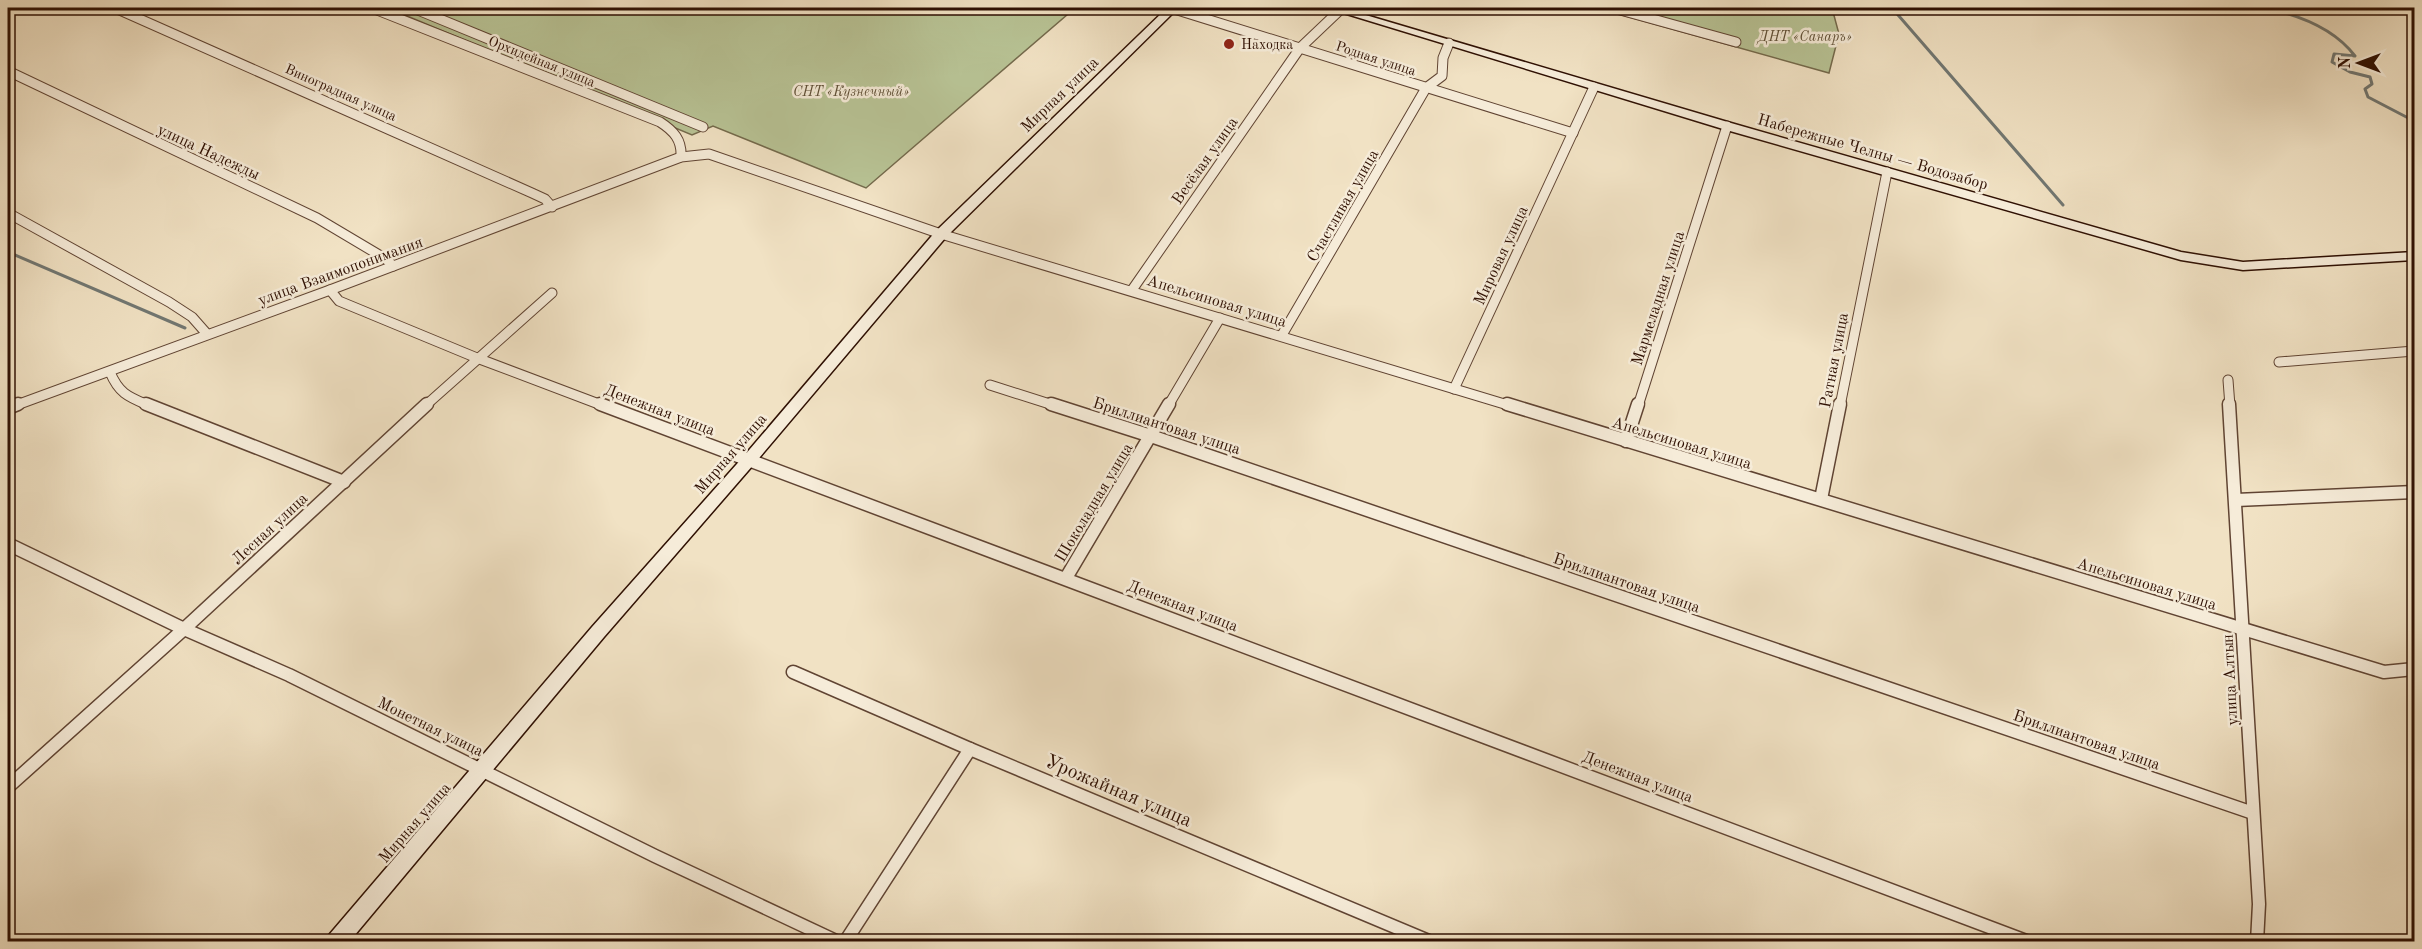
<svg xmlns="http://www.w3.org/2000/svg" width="2422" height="949" font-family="'Old Standard TT',serif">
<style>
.green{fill:#b8c395;stroke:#746a4c;stroke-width:1.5}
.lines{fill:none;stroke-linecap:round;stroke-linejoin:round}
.stream{stroke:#717772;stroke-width:3}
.street-far1-casing{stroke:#604433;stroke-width:11}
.street-casing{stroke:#604433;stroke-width:15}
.secondary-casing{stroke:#2f1003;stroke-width:3}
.street-far1{stroke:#f6ecd9;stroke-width:9}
.street{stroke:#f6ecd9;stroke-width:12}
.secondary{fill:#f6ecd9;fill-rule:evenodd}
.poi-dot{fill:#8f2418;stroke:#f6ecd9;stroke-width:2}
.labels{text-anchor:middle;stroke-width:5;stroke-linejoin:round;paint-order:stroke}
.far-park-label{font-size:14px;font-style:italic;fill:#5f4f36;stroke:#f6ecd9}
.far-poi-label{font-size:14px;fill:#2f1003;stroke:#f6ecd9;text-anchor:start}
.far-street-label{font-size:14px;fill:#2f1003;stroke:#f6ecd9}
.street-label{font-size:16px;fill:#2f1003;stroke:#f6ecd9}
.near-street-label{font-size:20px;fill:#2f1003;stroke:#f6ecd9}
</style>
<rect width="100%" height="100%" fill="#f1e2c4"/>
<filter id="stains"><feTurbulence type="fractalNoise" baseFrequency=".00333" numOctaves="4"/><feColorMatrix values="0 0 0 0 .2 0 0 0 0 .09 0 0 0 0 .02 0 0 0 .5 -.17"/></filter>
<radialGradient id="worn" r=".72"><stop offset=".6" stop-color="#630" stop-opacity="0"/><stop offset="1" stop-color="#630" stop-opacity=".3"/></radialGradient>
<!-- green -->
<g class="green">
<path d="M388,8H1075L866,188L713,126L692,135Z"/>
<path d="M1597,8H1832L1839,34L1829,73Z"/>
</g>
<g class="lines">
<!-- stream -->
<g class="stream">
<path d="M1892,8L2063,205"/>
<path d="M2265,8C2299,15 2334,28 2355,56L2334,54L2332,62L2350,72L2370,77L2372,84L2365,89L2368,97L2414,121"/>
<path d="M8,252L185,328"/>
</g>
<defs>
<g id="street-far1">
<path d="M115,8L532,193L545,199L552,207"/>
<path d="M372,8L660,122C674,131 682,140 681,157"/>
<path d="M413,8L703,127"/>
<path d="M1171,8L1573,133"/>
<path d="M1613,8L1736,42"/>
<path d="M8,71L317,218L386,259L393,266"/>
<path d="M8,213L169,302L192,317L207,334"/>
<path d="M330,290L339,301L477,358L604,406"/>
<path d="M1132,290L1300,48L1340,10"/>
<path d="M1282,335L1426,88L1442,76L1443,58L1449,43"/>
<path d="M2279,362L2414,351"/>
<path d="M110,372C119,394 129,397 150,406"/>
<path d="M2228,380L2230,406"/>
<path d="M990,385L1056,406"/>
<path d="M1454,389L1594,87"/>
<path d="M14,406L330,290L681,157L709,154L941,234L1511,406"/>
<path d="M425,406L552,293"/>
<path d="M1168,406L1220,318"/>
<path d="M1638,406L1727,126"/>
<path d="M1840,406L1887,172"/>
</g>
<g id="street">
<path d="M146,404L344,482"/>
<path d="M600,404L2029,942"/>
<path d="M1051,404L1151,436L2253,813"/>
<path d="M1507,404L2384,672L2414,669"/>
<path d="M2229,404L2259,904L2257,942"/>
<path d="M8,408L18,404"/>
<path d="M1626,441L1638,404"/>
<path d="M1821,499L1840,404"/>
<path d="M2236,500L2414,492"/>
<path d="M8,544L184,629L289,675L655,856L838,942"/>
<path d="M1066,578L1169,404"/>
<path d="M793,672L970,749L1431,942"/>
<path d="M8,787L184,629L427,404"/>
<path d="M845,942L970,749"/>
</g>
<g id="secondary">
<path d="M1167,8H1178L946,237L754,464L604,637L349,942H327L329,935L592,627L744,456L936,231Z"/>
<path d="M1327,8H1342L1731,123L2181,252L2243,262L2414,252V260L2243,270L2181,260L1723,129Z"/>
</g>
</defs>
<!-- street-far1 casing -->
<use href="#street-far1" class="street-far1-casing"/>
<!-- street casing -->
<use href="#street" class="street-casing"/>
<!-- secondary casing -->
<use href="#secondary" class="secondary-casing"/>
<!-- street-far1 -->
<use href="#street-far1" class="street-far1"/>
<!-- street -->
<use href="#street" class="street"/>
<!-- secondary -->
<use href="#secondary" class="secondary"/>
</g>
<!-- markers -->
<circle class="poi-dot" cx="1229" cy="44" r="6"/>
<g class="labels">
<!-- far-park labels -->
<g class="far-park-label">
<text x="1805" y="41">ДНТ «Санаръ»</text>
<text x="851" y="96">СНТ «Кузнечный»</text>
</g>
<!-- far-poi labels -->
<g class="far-poi-label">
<text x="1241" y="49">Находка</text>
</g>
<!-- far-street labels -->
<g class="far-street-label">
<text transform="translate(1376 58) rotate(18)" y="5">Родная улица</text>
<text transform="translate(542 61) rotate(22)" y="5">Орхидейная улица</text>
<text transform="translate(341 92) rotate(24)" y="5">Виноградная улица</text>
</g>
<!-- street labels -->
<g class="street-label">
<text transform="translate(1059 94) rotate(-44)" y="6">Мирная улица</text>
<text transform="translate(209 151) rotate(25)" y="6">улица Надежды</text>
<text transform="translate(1873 151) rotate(16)" y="6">Набережные Челны — Водозабор</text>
<text transform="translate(1204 160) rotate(-55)" y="6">Весёлая улица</text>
<text transform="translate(1342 205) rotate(-60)" y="6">Счастливая улица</text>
<text transform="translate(1500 255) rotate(-65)" y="6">Мировая улица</text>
<text transform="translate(340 270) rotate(-20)" y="6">улица Взаимопонимания</text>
<text transform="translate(1657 298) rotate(-72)" y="6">Мармеладная улица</text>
<text transform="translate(1217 300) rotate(17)" y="6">Апельсиновая улица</text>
<text transform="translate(1833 360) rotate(-79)" y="6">Ратная улица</text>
<text transform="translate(660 409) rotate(21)" y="6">Денежная улица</text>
<text transform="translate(1167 425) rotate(18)" y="6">Бриллиантовая улица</text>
<text transform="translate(1682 442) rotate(17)" y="6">Апельсиновая улица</text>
<text transform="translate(730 453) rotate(-49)" y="6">Мирная улица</text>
<text transform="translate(1093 502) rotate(-59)" y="6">Шоколадная улица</text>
<text transform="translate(269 528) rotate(-43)" y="6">Лесная улица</text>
<text transform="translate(1627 582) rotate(19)" y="6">Бриллиантовая улица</text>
<text transform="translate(2147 583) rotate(17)" y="6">Апельсиновая улица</text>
<text transform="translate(1183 605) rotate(21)" y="6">Денежная улица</text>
<text transform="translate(2229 680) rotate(-93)" y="6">улица Алтын</text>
<text transform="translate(431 726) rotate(26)" y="6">Монетная улица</text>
<text transform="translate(2087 739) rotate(19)" y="6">Бриллиантовая улица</text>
<text transform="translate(1638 776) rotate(21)" y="6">Денежная улица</text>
<text transform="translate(414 822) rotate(-49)" y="6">Мирная улица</text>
</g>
<!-- near-street labels -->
<g class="near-street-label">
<text transform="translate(1119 790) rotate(23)" y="7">Урожайная улица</text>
</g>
</g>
<!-- margin -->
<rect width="2422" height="949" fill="none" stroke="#f1e2c4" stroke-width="30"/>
<rect x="9" y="9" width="2404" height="931" fill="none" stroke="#2f1003" stroke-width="3"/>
<rect x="15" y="15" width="2392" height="919" fill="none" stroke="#2f1003" stroke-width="1.5"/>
<!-- north arrow -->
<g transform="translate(2359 63) rotate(270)" stroke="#f6ecd9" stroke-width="4.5" paint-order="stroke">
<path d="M0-4.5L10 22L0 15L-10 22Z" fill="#2f1003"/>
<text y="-9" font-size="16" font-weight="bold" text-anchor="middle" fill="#2f1003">N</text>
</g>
<rect width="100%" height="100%" filter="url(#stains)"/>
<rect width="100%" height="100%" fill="url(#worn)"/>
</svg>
